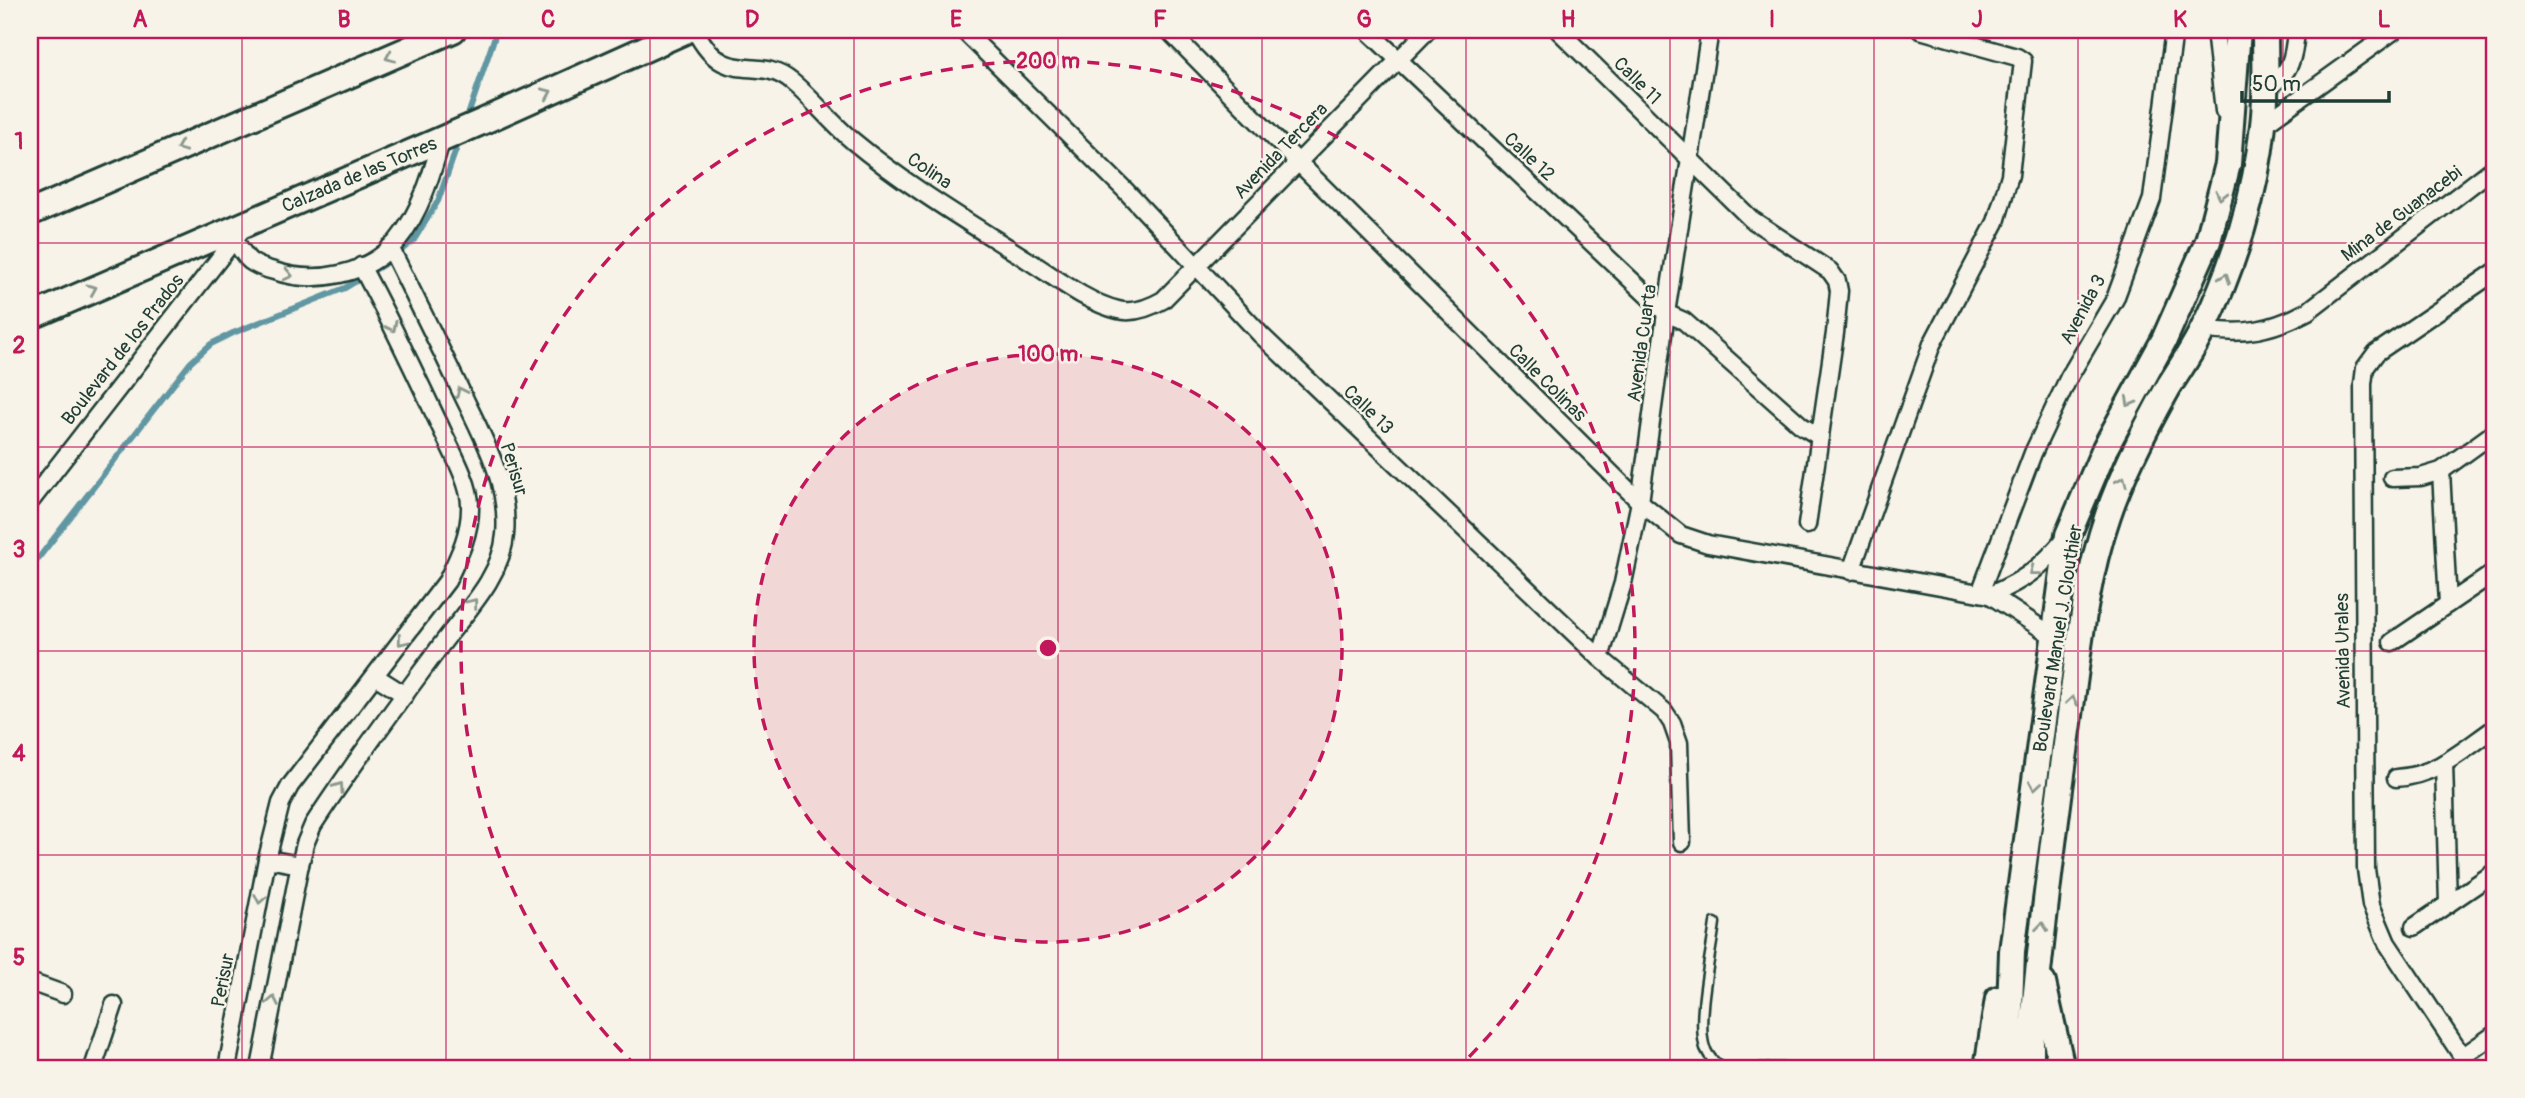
<svg xmlns="http://www.w3.org/2000/svg" width="2525" height="1098" font-family="Pangolin,sans-serif">
<style>
.lines{fill:none;stroke-linecap:round;stroke-linejoin:round}
.stream{stroke:#6097a3;stroke-width:6}
.service-casing{stroke:#1f3d34;stroke-width:13}
.minor-casing{stroke:#1f3d34;stroke-width:21}
.primary-casing{stroke:#1f3d34;stroke-width:30}
.service{stroke:#f7f3e8;stroke-width:8}
.minor{stroke:#f7f3e8;stroke-width:16}
.primary{stroke:#f7f3e8;stroke-width:24}
.oneway{stroke:#8b988e}
.grid{fill:none;stroke:#c2185b;stroke-width:2;stroke-opacity:0.55}
.ring{fill:none;stroke:#c2185b;stroke-width:3.5;stroke-dasharray:12 9}
.labels{text-anchor:middle;stroke-width:5;stroke-linejoin:round;paint-order:stroke}
.street-label{font-size:19px;fill:#1f3d34;stroke:#f7f3e8}
.centre{fill:#c2185b;stroke:#f7f3e8;stroke-width:3.5}
.ring-label{font-size:21px;text-anchor:middle;font-weight:bold;fill:#c2185b;stroke:#f7f3e8;stroke-width:5;stroke-linejoin:round;paint-order:stroke}
.neatline{fill:none;stroke:#c2185b;stroke-width:2.5}
.grid-label{font-size:23px;text-anchor:middle;font-weight:bold;fill:#c2185b}
</style>
<rect width="100%" height="100%" fill="#f7f3e8"/>
<filter id="ink" filterUnits="userSpaceOnUse"><feTurbulence type="fractalNoise" baseFrequency=".0143" numOctaves="2"/><feDisplacementMap in="SourceGraphic" scale="14" xChannelSelector="R" yChannelSelector="G"/><feConvolveMatrix kernelMatrix="1 2 1 2 8 2 1 2 1" color-interpolation-filters="sRGB"/></filter>
<g filter="url(#ink)">
<g class="lines">
<!-- stream -->
<g class="stream">
<path d="M466,121L497,30"/>
<path d="M30,569L190,363L211,344L233,333L345,288L383,265L414,240L438,201L459,141"/>
</g>
<defs>
<g id="service">
<path d="M1715,923C1711,954 1696,1020 1705,1048C1709,1057 1715,1064 1723,1068"/>
<path d="M1760,1068H1786"/>
</g>
<g id="minor">
<path d="M695,30C726,91 756,52 792,82C814,100 831,123 853,141C907,186 970,223 1029,261C1056,278 1086,302 1118,310C1134,314 1149,308 1163,300L1428,30"/>
<path d="M963,30L1125,190L1261,335L1600,658L1664,711L1672,723L1679,743L1682,842"/>
<path d="M1168,30L1297,161L1640,502L1681,535L1708,544L1990,595L2053,636"/>
<path d="M1367,30L1666,313L1684,321L1802,426L1820,437"/>
<path d="M1558,30L1751,219L1830,271L1837,281L1839,291L1835,333L1807,525"/>
<path d="M2215,30L2224,111"/>
<path d="M2266,89C2291,73 2294,58 2296,30"/>
<path d="M2263,125L2395,30"/>
<path d="M234,239C239,246 243,255 250,261C257,266 266,269 274,271C315,285 368,275 397,241C421,212 432,173 442,138"/>
<path d="M2203,329C2243,336 2273,330 2308,311L2495,167"/>
<path d="M2441,471L2448,604"/>
<path d="M2392,478L2421,477L2441,471L2495,432"/>
<path d="M30,502L243,228"/>
<path d="M1851,571L1932,344L1996,222L2010,175L2023,61L2017,57L1920,30"/>
<path d="M1980,593L2033,453L2069,377L2115,299L2152,199L2174,30"/>
<path d="M1990,595C2027,579 2042,567 2067,536"/>
<path d="M2392,642L2495,572"/>
<path d="M1600,658L1623,583L1640,502L1666,313L1710,30"/>
<path d="M375,676L405,695"/>
<path d="M2444,763L2448,904"/>
<path d="M2396,778C2436,776 2463,750 2495,728"/>
<path d="M267,859L300,865"/>
<path d="M2414,927L2495,872"/>
<path d="M30,982L63,994"/>
<path d="M2462,1057L2495,1034"/>
<path d="M93,1068L114,1005"/>
<path d="M227,1068L267,859L281,803L290,786L447,581C459,556 471,532 470,505C470,483 451,450 442,430C416,375 390,319 361,266"/>
<path d="M260,1068L299,869L305,844L313,825C351,766 394,709 436,652C461,616 501,580 505,535C510,481 480,432 458,385C436,339 413,293 390,247"/>
<path d="M2470,1068L2387,943L2371,905L2366,869L2363,384L2365,368L2376,353L2495,272"/>
</g>
<g id="primary">
<path d="M30,213L453,30"/>
<path d="M30,317L484,121L687,30"/>
<path d="M2043,983L2062,1068"/>
<path d="M1987,1068L1998,999"/>
<path d="M2008,1068L2012,951L2068,535L2105,448L2164,340L2208,241L2228,164L2238,30"/>
<path d="M2031,1068V1043C2041,936 2054,830 2069,723C2078,654 2085,581 2108,515C2123,471 2146,427 2169,386C2181,367 2194,348 2204,327C2234,265 2256,194 2263,125C2267,93 2265,61 2265,30"/>
</g>
</defs>
<!-- service casing -->
<use href="#service" class="service-casing"/>
<!-- minor casing -->
<use href="#minor" class="minor-casing"/>
<!-- primary casing -->
<use href="#primary" class="primary-casing"/>
<!-- service -->
<use href="#service" class="service"/>
<!-- minor -->
<use href="#minor" class="minor"/>
<!-- primary -->
<use href="#primary" class="primary"/>
</g>
<!-- one-way arrows -->
<defs><path id="oneway-chevron" d="M-2-3.5L2.5 0L-2 3.5" fill="none" stroke-width="1.6" stroke-linecap="round" stroke-linejoin="round" transform="scale(1.75)"/></defs>
<g class="oneway">
<use href="#oneway-chevron" transform="translate(390 57) rotate(157)"/>
<use href="#oneway-chevron" transform="translate(547 93) rotate(-24)"/>
<use href="#oneway-chevron" transform="translate(181 147) rotate(157)"/>
<use href="#oneway-chevron" transform="translate(2221 195) rotate(104)"/>
<use href="#oneway-chevron" transform="translate(288 275) rotate(13)"/>
<use href="#oneway-chevron" transform="translate(2225 278) rotate(-69)"/>
<use href="#oneway-chevron" transform="translate(92 289) rotate(-23)"/>
<use href="#oneway-chevron" transform="translate(392 327) rotate(64)"/>
<use href="#oneway-chevron" transform="translate(461 392) rotate(-115)"/>
<use href="#oneway-chevron" transform="translate(2130 402) rotate(119)"/>
<use href="#oneway-chevron" transform="translate(2122 481) rotate(-66)"/>
<use href="#oneway-chevron" transform="translate(2034 571) rotate(142)"/>
<use href="#oneway-chevron" transform="translate(473 603) rotate(-52)"/>
<use href="#oneway-chevron" transform="translate(402 641) rotate(128)"/>
<use href="#oneway-chevron" transform="translate(2072 701) rotate(-82)"/>
<use href="#oneway-chevron" transform="translate(2035 785) rotate(98)"/>
<use href="#oneway-chevron" transform="translate(339 787) rotate(-55)"/>
<use href="#oneway-chevron" transform="translate(260 899) rotate(101)"/>
<use href="#oneway-chevron" transform="translate(2042 927) rotate(-84)"/>
<use href="#oneway-chevron" transform="translate(273 1001) rotate(-79)"/>
</g>
</g>
<!-- grid -->
<path class="grid" d="M242,30V1068M446,30V1068M650,30V1068M854,30V1068M1058,30V1068M1262,30V1068M1466,30V1068M1670,30V1068M1874,30V1068M2078,30V1068M2283,30V1068M30,243H2495M30,447H2495M30,651H2495M30,855H2495"/>
<!-- distance rings -->
<circle cx="1048" cy="648" r="294" fill="#c2185b" fill-opacity=".12"/>
<g class="ring">
<circle cx="1048" cy="648" r="294"/>
<path d="M637 1067A587 587 0 1 1 1459 1067"/>
</g>
<g class="labels">
<!-- street labels -->
<g class="street-label">
<text transform="translate(1638 80) rotate(45)" y="7">Calle 11</text>
<text transform="translate(1280 150) rotate(-46)" y="7">Avenida Tercera</text>
<text transform="translate(1530 156) rotate(43)" y="7">Calle 12</text>
<text transform="translate(930 170) rotate(34)" y="7">Colina</text>
<text transform="translate(359 174) rotate(-23)" y="7">Calzada de las Torres</text>
<text transform="translate(2401 213) rotate(-37)" y="7">Mina de Guanacebi</text>
<text transform="translate(2082 309) rotate(-62)" y="7">Avenida 3</text>
<text transform="translate(1641 343) rotate(-82)" y="7">Avenida Cuarta</text>
<text transform="translate(122 349) rotate(-52)" y="7">Boulevard de los Prados</text>
<text transform="translate(1548 382) rotate(45)" y="7">Calle Colinas</text>
<text transform="translate(1369 409) rotate(44)" y="7">Calle 13</text>
<text transform="translate(515 469) rotate(73)" y="7">Perisur</text>
<text transform="translate(2057 638) rotate(-81)" y="7">Boulevard Manuel J. Clouthier</text>
<text transform="translate(2342 651) rotate(-91)" y="7">Avenida Urales</text>
<text transform="translate(222 980) rotate(-79)" y="7">Perisur</text>
</g>
</g>
<circle cx="1048" cy="648" r="10" class="centre"/>
<g class="ring-label">
<text x="1048" y="68">200 m</text>
<text x="1048" y="361">100 m</text>
</g>
<!-- margin -->
<rect width="2525" height="1098" fill="none" stroke="#f7f3e8" stroke-width="77"/>
<!-- scale -->
<path d="M2242 91v10h147v-10" fill="none" stroke="#1f3d34" stroke-width="3.5"/>
<text x="2252" y="91" font-size="21" fill="#1f3d34" stroke="#f7f3e8" stroke-width="5" paint-order="stroke">50 m</text>
<rect x="38" y="38" width="2448" height="1022" class="neatline"/>
<g class="grid-label">
<text x="140" y="27">A</text>
<text x="344" y="27">B</text>
<text x="548" y="27">C</text>
<text x="752" y="27">D</text>
<text x="956" y="27">E</text>
<text x="1160" y="27">F</text>
<text x="1364" y="27">G</text>
<text x="1568" y="27">H</text>
<text x="1772" y="27">I</text>
<text x="1977" y="27">J</text>
<text x="2180" y="27">K</text>
<text x="2384" y="27">L</text>
<text x="19" y="149">1</text>
<text x="19" y="353">2</text>
<text x="19" y="557">3</text>
<text x="19" y="761">4</text>
<text x="19" y="965">5</text>
</g>
</svg>
